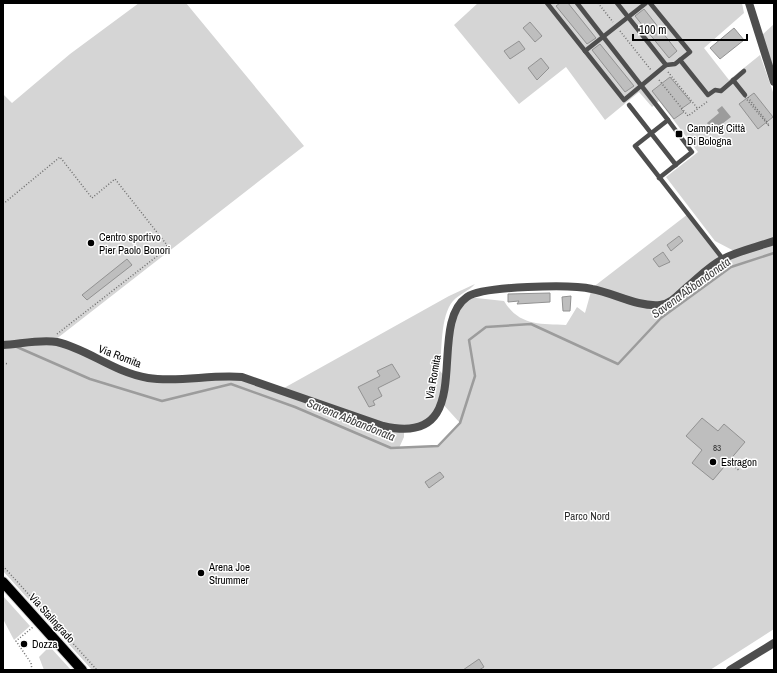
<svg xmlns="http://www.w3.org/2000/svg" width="777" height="673" font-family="'Archivo Narrow',sans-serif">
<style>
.green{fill:#d5d5d5;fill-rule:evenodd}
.water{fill:#9c9c9c}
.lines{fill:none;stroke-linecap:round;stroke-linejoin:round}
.stream{stroke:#9c9c9c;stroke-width:2.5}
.building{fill:#bebebe;stroke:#929292}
.primary-casing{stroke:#dbdbdb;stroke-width:12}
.path{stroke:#707070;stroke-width:1.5;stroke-dasharray:1 2;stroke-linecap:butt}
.service{stroke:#4e4e4e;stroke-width:4.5}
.minor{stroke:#4e4e4e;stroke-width:8}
.primary{stroke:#000;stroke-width:10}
.poi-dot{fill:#000;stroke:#fff;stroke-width:1.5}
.labels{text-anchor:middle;stroke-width:3;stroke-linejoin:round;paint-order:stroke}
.number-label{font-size:9px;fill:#303030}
.poi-label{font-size:11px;fill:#000;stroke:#fff;text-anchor:start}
.street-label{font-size:11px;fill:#000;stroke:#fff}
.park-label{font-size:11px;fill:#2c2c2c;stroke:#fff}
.water-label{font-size:12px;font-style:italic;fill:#3d3d3d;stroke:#fff}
</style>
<rect width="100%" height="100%" fill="#fff"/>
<!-- green -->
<g class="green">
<path d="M139,3H186L304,146L55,340L149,378L217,376L284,388L449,296L475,284C469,291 459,294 453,301C440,316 442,352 440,371L446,378L451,323L467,297L504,301C519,326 540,324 566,325L577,307L585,313L592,288L688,214L723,259L774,241V629L710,670H92L3,571V348L21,347L14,344L3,345V94L12,103L70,54ZM441,402L460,423L438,446L399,448L404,437V430L433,417Z"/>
<path d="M478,3H742L744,13L704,48L729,80L760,55L774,95V238L736,252L715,241L666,177L698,152L659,101L652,107L639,92L605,120L566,67L519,104L454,25Z"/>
<path d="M774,24V70L762,35Z"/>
<path d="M3,596L30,626L14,640L3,619Z"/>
<path d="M48,648H51L71,670H44L39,657Z"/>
</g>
<!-- water -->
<path class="water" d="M722,106L731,117L713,131L707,123L719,113L717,110Z"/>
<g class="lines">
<!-- stream -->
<path class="stream" d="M17,347L90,379L162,401L231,384L295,407L391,448L438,446L460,423L475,376L469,340L486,327L531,324L618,364L661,318L731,267L774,253"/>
</g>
<!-- building -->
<g class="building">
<path d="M560,3H568L596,38L587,44L556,6Z"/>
<path d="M644,9L677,51L669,58L635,16Z"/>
<path d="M530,22L542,36L535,42L523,28Z"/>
<path d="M734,28L744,40L720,59L710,48Z"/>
<path d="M519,41L525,49L510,59L504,51Z"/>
<path d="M600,44L634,86L625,92L592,50Z"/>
<path d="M541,58L549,68L537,80L528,68Z"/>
<path d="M670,77L691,102L681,109L684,112L674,119L652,91Z"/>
<path d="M754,93L773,117L758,129L739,104Z"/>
<path d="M679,236L683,241L671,251L667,245Z"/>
<path d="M663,252L670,262L659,267L653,259Z"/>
<path d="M127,259L132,265L87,300L82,295Z"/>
<path d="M550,293V302L517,304L519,301L508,302V294Z"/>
<path d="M571,296L570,311H563L562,297Z"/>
<path d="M392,364L400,377L378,388L382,396L373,401L375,405L369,407L358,387L380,376L377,371Z"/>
<path d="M702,418L718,431L724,424L745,442L713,480L692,463L702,450L686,436Z"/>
<path d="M440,472L444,477L429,488L425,482Z"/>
<path d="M479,659L484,667L479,670H463Z"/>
</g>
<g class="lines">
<defs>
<path id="primary" d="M3,582L82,670"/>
</defs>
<!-- primary casing -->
<use href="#primary" class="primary-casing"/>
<!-- path -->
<g class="path">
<path d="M598,3L613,22"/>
<path d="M620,31L651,70"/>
<path d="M668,72L698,109"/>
<path d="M659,80L688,116L708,101"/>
<path d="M746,95L767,122L769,126L744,96Z"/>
<path d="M3,204L60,157L92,198L115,179L167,245L165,250L57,334"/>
<path d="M3,363L8,364"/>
<path d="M728,462L740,471"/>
<path d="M3,566L97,670"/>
<path d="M32,670L31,663L16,641L33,627"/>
</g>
<!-- service -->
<g class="service">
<path d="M547,3L624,100L666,65L617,3"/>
<path d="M577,3L668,120"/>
<path d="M650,3L690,52L675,64L666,65"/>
<path d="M585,51L646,3"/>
<path d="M680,60L708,95L715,90L721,91L744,71"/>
<path d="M733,80L745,95"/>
<path d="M629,105L676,165"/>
<path d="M659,178L692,152L668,120L635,146L723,259"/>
</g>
<!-- minor -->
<g class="minor">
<path d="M749,3L774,82"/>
<path d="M3,345C20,344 41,339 57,342C88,349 113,372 148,378C179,383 211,374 242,377L383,426C481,449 424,326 467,297C483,286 571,284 592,289C614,293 637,307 660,305C671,304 679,294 687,287C698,278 709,266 723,259C738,251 757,247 774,241"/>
<path d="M730,670L774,643"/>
</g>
<!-- primary -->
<use href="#primary" class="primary"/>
</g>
<!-- markers -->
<g class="poi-dot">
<rect x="675" y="130" width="8" height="8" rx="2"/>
<circle cx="91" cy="243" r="4"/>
<circle cx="713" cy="462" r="4"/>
<circle cx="201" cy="573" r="4"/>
<circle cx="24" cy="644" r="4"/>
</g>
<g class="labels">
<!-- number labels -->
<g class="number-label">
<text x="717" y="451">83</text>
</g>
<!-- poi labels -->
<g class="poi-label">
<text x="687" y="132">Camping Città<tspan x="687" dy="13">Di Bologna</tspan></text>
<text x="99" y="241">Centro sportivo<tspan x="99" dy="13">Pier Paolo Bonori</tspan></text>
<text x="721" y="466">Estragon</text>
<text x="209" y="571">Arena Joe<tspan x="209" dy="13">Strummer</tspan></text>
<text x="32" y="648">Dozza</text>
</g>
<!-- street labels -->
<g class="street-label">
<text transform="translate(120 356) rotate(21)" y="4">Via Romita</text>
<text transform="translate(433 377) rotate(-80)" y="4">Via Romita</text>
<text transform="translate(52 618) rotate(48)" y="4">Via Stalingrado</text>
</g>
<!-- park labels -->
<g class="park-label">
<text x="587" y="520">Parco Nord</text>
</g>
<!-- water labels -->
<g class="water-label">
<text transform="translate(691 288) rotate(-36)" y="4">Savena Abbandonata</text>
<text transform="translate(351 420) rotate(22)" y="4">Savena Abbandonata</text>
</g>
</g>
<!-- border -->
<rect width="777" height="673" fill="none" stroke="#000000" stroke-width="8"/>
<!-- scale -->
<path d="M633 34v6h114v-6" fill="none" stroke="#000000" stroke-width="2"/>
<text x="639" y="34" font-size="12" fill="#000000" stroke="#ffffff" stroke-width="3" paint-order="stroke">100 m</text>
</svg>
